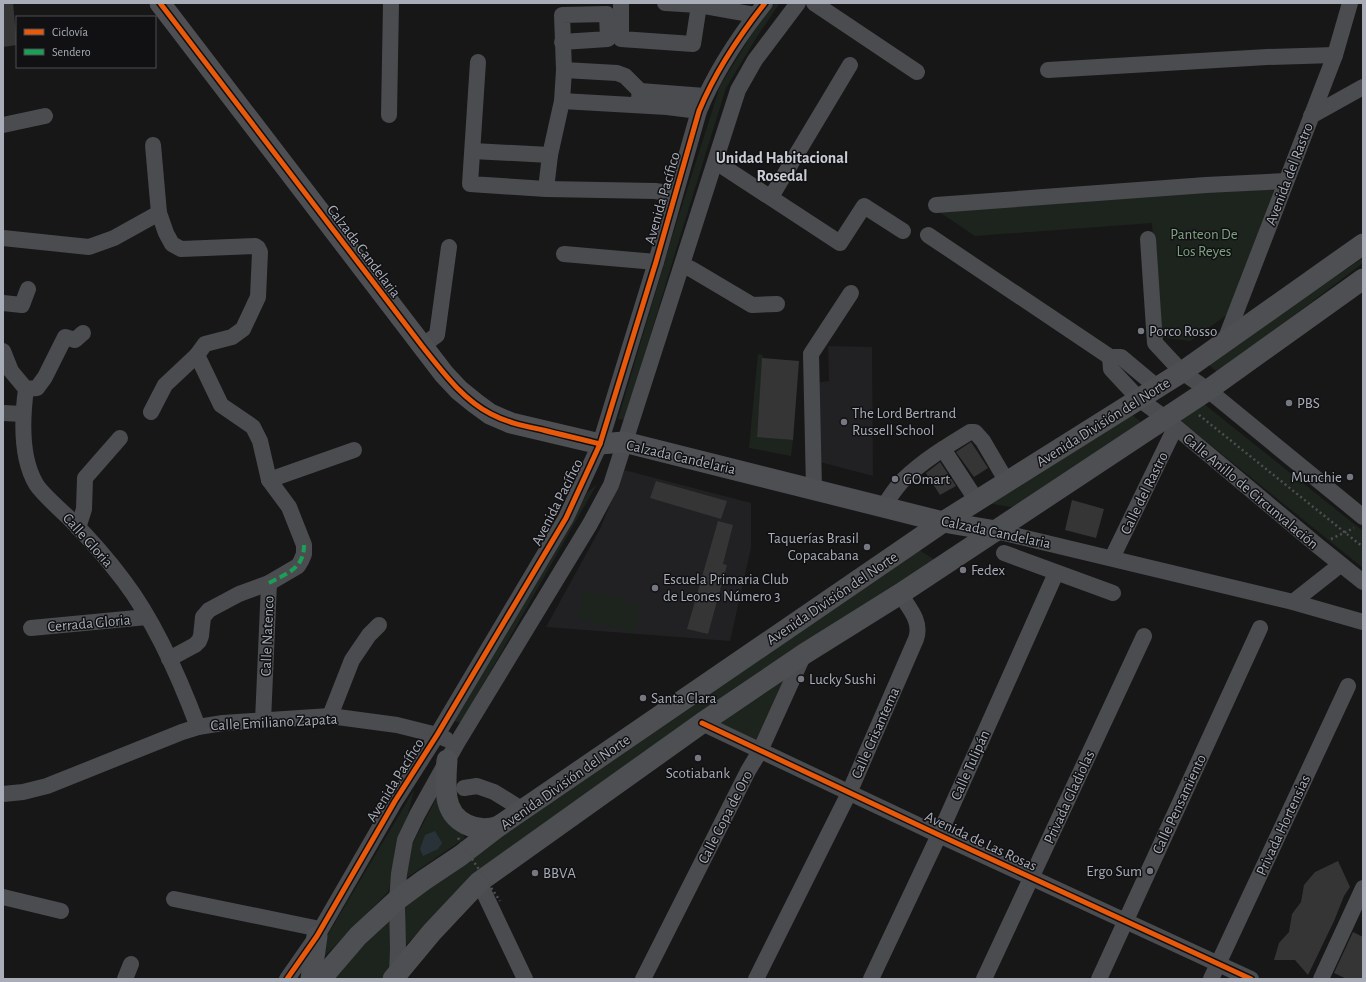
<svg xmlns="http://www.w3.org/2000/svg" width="1366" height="982" font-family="'Alegreya Sans',sans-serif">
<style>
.built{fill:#212123}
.green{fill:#1d241e}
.water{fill:#2a3239}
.building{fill:#353536}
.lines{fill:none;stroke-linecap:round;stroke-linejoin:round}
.path{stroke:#4d4e52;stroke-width:2.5;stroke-dasharray:2 3;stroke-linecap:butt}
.minor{stroke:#4b4c50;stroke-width:16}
.major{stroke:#4d4f52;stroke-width:21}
.path-bridge{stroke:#4d4e52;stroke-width:2.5;stroke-dasharray:2 3;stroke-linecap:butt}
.quiet{stroke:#1a9f57;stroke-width:4;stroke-dasharray:8 4;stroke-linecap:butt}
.cycleway-casing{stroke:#111113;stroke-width:8}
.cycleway{stroke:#e8590c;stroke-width:5}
.poi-dot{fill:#757880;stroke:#111113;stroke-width:1.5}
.labels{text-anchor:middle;stroke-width:3;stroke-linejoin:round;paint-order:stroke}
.street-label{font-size:15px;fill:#a8adb8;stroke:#111113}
.park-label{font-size:15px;fill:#7fa381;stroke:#111113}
.poi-label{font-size:15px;fill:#a8adb8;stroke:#111113;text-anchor:start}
.neighbourhood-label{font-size:16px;font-weight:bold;fill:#c9ccd4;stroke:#111113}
</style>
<rect width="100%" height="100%" fill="#171717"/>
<!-- built -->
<g class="built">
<path d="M828,346L872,347L873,476L816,461L814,383L829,381Z"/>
<path d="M624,470L751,503V548L730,641L546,627L601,527Z"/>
</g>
<!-- green -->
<g class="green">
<path d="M775,3H780L758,35L726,88L679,240L625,420L618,419L672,237L720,86L760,21Z"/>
<path d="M1280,185L1231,312L1190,341L1159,337L1152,223L975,236L938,211Z"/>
<path d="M1363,258V263L1218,373L1207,363Z"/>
<path d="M758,354L763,355L757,436L793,440L791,456L749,448Z"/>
<path d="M1199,400L1363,531V568L1176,417Z"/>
<path d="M1128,411L1143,424L1016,508L987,503Z"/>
<path d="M597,484L461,723L454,721L588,492Z"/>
<path d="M918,549L935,560L469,880L404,947L406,905L486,844Z"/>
<path d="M585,590L641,604L634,632L578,618Z"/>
<path d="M807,659L760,750L707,724Z"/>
<path d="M414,790L388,892L323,958L324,941Z"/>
<path d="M439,793L465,838L405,879L412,845Z"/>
<path d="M395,914L390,979H330Z"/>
</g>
<!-- water -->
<path class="water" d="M435,831L442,843L438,849L423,856L420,849L425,835Z"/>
<!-- building -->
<g class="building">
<path d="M3,3H13L17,45L3,47Z"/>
<path d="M762,358L799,361L793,440L757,437Z"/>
<path d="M971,442L988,468L974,477L956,452Z"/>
<path d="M940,462L956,486L940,495L926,473Z"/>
<path d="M656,481L727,501L721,519L650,498Z"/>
<path d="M1072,500L1104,509L1096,538L1065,530Z"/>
<path d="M718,521L733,525L723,564L727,565L708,634L687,629Z"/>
<path d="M1338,861L1350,887L1344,896L1334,921L1308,975L1295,960H1274L1279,943L1289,932L1292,914L1301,902L1304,885L1315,872Z"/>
<path d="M1353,932L1363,937V979H1347L1334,973Z"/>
</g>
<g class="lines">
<!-- path -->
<g class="path">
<path d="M1199,415L1363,547"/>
<path d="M1331,539L1354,528"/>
</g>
<!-- minor -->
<g class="minor">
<path d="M621,3V39L693,44L699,5"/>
<path d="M665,3L699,5L755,15"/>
<path d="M814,3L917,72"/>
<path d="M562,42L608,39L607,14L562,15L564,70"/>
<path d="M478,62L470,184L546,189L550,155L562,101L564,70L617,73L625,76L640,91L638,105"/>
<path d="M1048,70L1267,57L1335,55"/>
<path d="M640,91L705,96"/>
<path d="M562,101L667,107L699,111"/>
<path d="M389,115L391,3"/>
<path d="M1311,116L1363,87"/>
<path d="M3,125L45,116"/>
<path d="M153,145L159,213"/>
<path d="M473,151L550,155"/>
<path d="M716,162L840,243L864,206L903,231"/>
<path d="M546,189L655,191L675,194"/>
<path d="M771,197L850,65"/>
<path d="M936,205L1206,185L1286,181"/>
<path d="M928,235L1110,357H1121L1158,388"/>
<path d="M3,238L89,247L114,238L159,213L166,233L172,244L181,249L255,246L258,248L260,252L258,297L243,329L232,337L205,344L197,355L165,385L151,412"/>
<path d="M1148,239L1155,343L1182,372L1208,390L1363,517"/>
<path d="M564,254L656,262"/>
<path d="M683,265L693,270L752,305L777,304"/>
<path d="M3,303L22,305L28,289"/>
<path d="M1224,343L1335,55L1350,3"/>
<path d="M422,346L437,335L449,247"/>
<path d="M3,351L11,371L26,389C22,419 20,457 36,484C42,494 61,510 70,519C88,537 109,561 124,581C155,622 180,679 198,727"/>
<path d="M1110,357L1111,369L1139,399L1165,418L1318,546L1363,582"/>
<path d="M26,389L37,388L45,377L65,337L75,340L83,333"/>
<path d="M3,413L23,414"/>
<path d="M943,449L977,501"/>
<path d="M269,480L354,450"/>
<path d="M814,489L811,354L851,293"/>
<path d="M883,507C890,497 896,487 904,479C924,460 947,446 970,432H975L983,441L1007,482"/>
<path d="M78,528L84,509L85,478L120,438"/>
<path d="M996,531L1293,602L1363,622"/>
<path d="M1004,553L1113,593"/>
<path d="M1112,558L1175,428"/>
<path d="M1293,602L1340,565"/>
<path d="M31,628L147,617"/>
<path d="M169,659L195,645L199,641L201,636L203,617L209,610L239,594L269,583L298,566L301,561L304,554V545L289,507L269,480L260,441L253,427L221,405L197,355"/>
<path d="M330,716L352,660L369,635L379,625"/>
<path d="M263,721L269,583"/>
<path d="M702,723L939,835L1251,979"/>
<path d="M464,788L477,786L494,792L523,810"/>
<path d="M3,794L23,792L47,786L182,732L198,727L223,723L330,716L397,725L437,735L446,739"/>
<path d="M479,882L525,979"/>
<path d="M3,897L61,911"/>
<path d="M174,899L320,929"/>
<path d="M397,975L398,949L397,900L399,874L405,840L417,815L457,743L590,524L611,485L738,90L755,60L798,3"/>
<path d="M125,979L131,964"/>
<path d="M287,979L317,936L395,801L437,735L566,518L600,444L656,262L699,111C715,72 739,36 765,3"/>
<path d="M643,979L748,771L760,751L804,654"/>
<path d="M756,979L849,793L916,639C922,622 910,609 900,594"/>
<path d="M871,979L939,835L1056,573"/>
<path d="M984,979L1144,636"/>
<path d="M1099,979L1260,628"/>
<path d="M1211,979L1348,686"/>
<path d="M1321,979L1363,888"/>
</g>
<!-- major -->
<g class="major">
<path d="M160,3L444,374L459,390L475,403L490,414L511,423L600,444L624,442L943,522L996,531"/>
<path d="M447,760C446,773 445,785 447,798C451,823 477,834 499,826"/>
<path d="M311,979L317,936"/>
<path d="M321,979L358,936L397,900L424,880L460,856L499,826L943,522L1182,372L1363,244"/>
<path d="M393,979L432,932L479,882L702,723L804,654L900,594L1208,390L1363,279"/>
</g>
<!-- path-bridge -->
<path class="path-bridge" d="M458,838L500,901"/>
<!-- quiet -->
<path class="quiet" d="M269,583C287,573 304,569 304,545"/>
<defs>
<g id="cycleway">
<path d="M160,3L422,346C442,371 462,399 491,414C508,423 525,426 543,430C562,435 581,439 600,444"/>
<path d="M702,723L939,835L1251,979"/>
<path d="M287,979L317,936L395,801L437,735L566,518L600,444L656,262L699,111C715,72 739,36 765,3"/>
</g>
</defs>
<!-- cycleway casing -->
<use href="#cycleway" class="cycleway-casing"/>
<!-- cycleway -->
<use href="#cycleway" class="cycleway"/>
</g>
<!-- markers -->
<g class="poi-dot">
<circle cx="1141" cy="331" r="4"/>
<circle cx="1289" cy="403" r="4"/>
<circle cx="844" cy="422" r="4"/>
<circle cx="1350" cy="477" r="4"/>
<circle cx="895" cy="479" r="4"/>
<circle cx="867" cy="547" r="4"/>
<circle cx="963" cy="570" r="4"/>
<circle cx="655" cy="588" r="4"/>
<circle cx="801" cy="679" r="4"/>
<circle cx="643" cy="698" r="4"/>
<circle cx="698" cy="758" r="4"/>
<circle cx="1150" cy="871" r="4"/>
<circle cx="535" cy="873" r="4"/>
</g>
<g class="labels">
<!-- street labels -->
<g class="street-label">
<text transform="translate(1289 174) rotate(-69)" y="5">Avenida del Rastro</text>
<text transform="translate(662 198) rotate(-74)" y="5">Avenida Pacífico</text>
<text transform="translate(364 251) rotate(53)" y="5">Calzada Candelaria</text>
<text transform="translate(1103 422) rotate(-32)" y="5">Avenida División del Norte</text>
<text transform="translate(681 457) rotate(13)" y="5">Calzada Candelaria</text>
<text transform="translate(1251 491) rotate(40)" y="5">Calle Anillo de Circunvalación</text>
<text transform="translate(1144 493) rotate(-64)" y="5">Calle del Rastro</text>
<text transform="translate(557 502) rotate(-63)" y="5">Avenida Pacífico</text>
<text transform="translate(996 532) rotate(12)" y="5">Calzada Candelaria</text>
<text transform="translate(88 540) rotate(48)" y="5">Calle Gloria</text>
<text transform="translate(832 598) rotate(-34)" y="5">Avenida División del Norte</text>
<text transform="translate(89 623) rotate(-5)" y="5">Cerrada Gloria</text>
<text transform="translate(267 636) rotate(-88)" y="5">Calle Natenco</text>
<text transform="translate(274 722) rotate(-3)" y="5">Calle Emiliano Zapata</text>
<text transform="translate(875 733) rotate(-66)" y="5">Calle Crisantema</text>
<text transform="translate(970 765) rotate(-66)" y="5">Calle Tulipán</text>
<text transform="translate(395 780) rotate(-58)" y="5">Avenida Pacífico</text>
<text transform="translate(565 782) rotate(-35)" y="5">Avenida División del Norte</text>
<text transform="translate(1069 797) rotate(-65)" y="5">Privada Gladiolas</text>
<text transform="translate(1179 804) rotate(-65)" y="5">Calle Pensamiento</text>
<text transform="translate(725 817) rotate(-63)" y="5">Calle Copa de Oro</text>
<text transform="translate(1283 825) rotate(-65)" y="5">Privada Hortensias</text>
<text transform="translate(981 841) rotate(25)" y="5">Avenida de Las Rosas</text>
</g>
<!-- park labels -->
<g class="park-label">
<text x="1204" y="239">Panteon De<tspan x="1204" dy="17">Los Reyes</tspan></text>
</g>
<!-- poi labels -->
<g class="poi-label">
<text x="1149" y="336">Porco Rosso</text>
<text x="1297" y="408">PBS</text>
<text x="852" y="418">The Lord Bertrand<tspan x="852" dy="17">Russell School</tspan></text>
<text x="1342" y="482" text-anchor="end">Munchie</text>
<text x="903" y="484">GOmart</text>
<text x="859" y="543" text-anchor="end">Taquerías Brasil<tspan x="859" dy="17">Copacabana</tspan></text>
<text x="971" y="575">Fedex</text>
<text x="663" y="584">Escuela Primaria Club<tspan x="663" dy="17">de Leones Número 3</tspan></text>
<text x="809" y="684">Lucky Sushi</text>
<text x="651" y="703">Santa Clara</text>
<text x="698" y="778" text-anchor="middle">Scotiabank</text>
<text x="1142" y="876" text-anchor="end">Ergo Sum</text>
<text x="543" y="878">BBVA</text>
</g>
<!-- neighbourhood labels -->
<g class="neighbourhood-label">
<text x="782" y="163">Unidad Habitacional<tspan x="782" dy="18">Rosedal</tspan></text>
</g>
</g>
<!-- border -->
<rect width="1366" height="982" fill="none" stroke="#a8adb8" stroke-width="8"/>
<!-- legend -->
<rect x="16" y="16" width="140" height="52" fill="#111113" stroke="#4d4f55"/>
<rect x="24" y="29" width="20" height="6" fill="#e8590c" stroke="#4d4f55"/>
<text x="52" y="36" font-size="12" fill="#a8adb8">Ciclovía</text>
<rect x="24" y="49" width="20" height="6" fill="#1a9f57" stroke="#4d4f55"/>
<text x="52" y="56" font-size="12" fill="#a8adb8">Sendero</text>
</svg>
